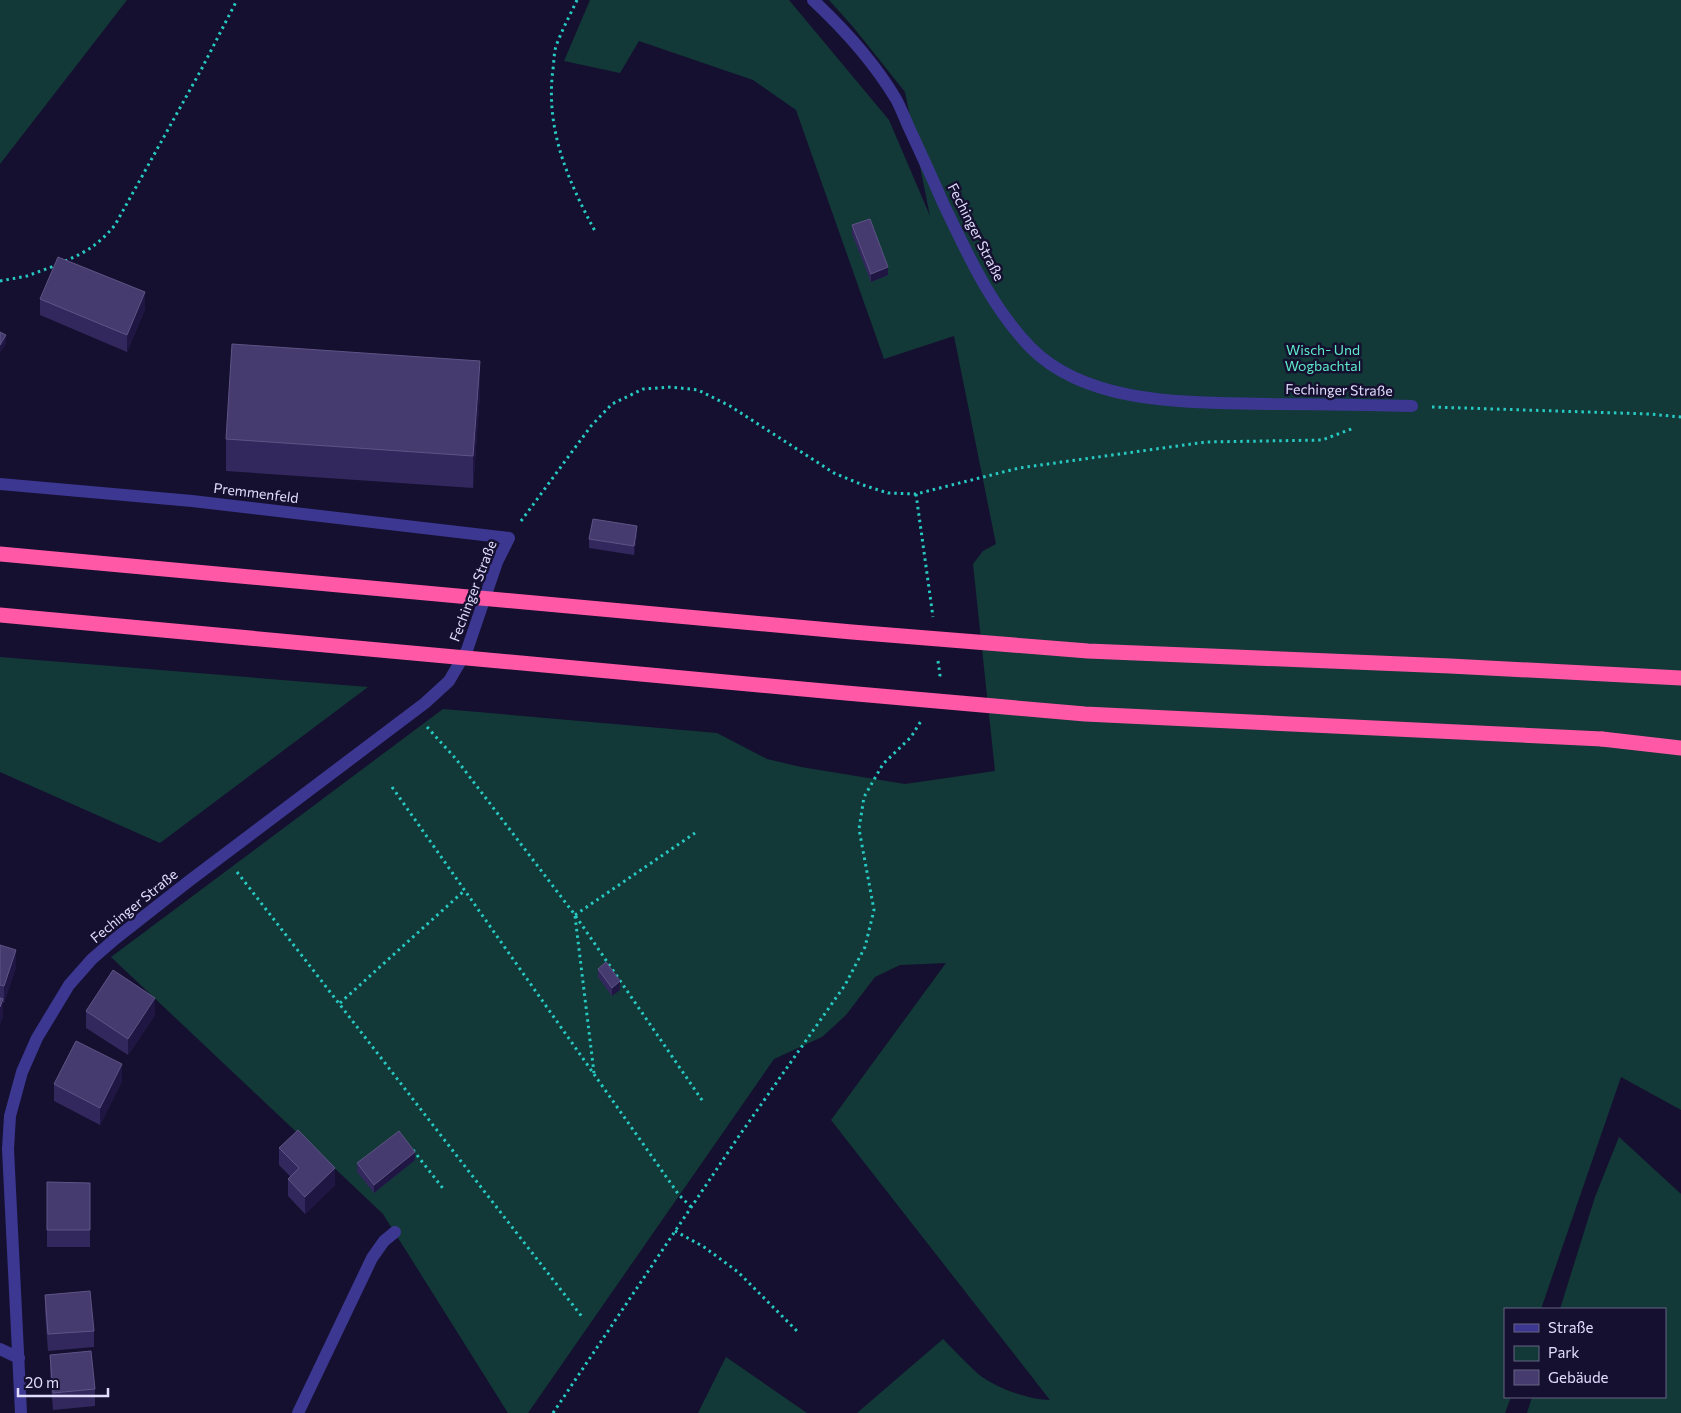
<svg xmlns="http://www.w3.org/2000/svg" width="1681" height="1413" font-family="Commissioner,sans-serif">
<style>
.green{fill:#123938}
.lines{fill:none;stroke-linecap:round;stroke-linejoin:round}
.path{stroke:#27cac2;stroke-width:3;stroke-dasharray:2.5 4;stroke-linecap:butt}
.minor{stroke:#3c3791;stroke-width:12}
.highway{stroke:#ff58a6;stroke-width:15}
.highway-bridge{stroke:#ff58a6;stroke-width:15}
.wall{fill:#33285d}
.shaded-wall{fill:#1f1643}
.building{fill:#463b6f;stroke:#5e5485}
.labels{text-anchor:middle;stroke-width:5;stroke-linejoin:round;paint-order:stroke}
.street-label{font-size:14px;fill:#e2ddff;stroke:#15102f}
.park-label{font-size:14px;fill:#5eeac9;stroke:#15102f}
</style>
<rect width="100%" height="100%" fill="#15102f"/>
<!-- green -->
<g class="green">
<path d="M0,0H127L0,164Z"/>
<path d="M590,0H789L889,120L930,216L905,92L854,28L829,0H1681V1110L1621,1077L1541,1309H1505V1397H1511L1505,1413H857L943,1339C954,1350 965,1362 977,1373C993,1387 1029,1400 1050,1400L831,1120L946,963L900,965L875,977L846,1015L822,1037L774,1059L528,1413H508L383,1214L111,957L443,709L717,733L767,759L801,767L905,784L995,771L973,564L983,551L996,544L954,336L884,359L796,110L753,80L639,41L620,73L564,61Z"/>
<path d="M0,657L368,687L160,843L0,772Z"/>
<path d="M1619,1137L1681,1194V1413H1527L1532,1397H1665V1309H1560L1595,1197Z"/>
<path d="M726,1357L807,1413H698Z"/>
</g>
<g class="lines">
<!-- path -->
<g class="path">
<path d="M577,0C570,15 562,30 556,46C554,53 554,61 553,69C545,129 568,181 596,233"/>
<path d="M65,261C87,252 100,243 115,225L201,70L237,0"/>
<path d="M0,281L27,276L57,265"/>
<path d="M1432,407L1650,414L1681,417"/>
<path d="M916,494L933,617"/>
<path d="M521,521L591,426L612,404L643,389L671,387L698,390L730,406L834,473L863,485L888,493L916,494L1019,468L1206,442L1322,440L1354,428"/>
<path d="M938,661L940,675L939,679"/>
<path d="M427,727L456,759L575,915L704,1103"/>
<path d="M392,787L679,1195L691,1207"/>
<path d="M237,872C353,1021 467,1170 583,1318"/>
<path d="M575,915L695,833"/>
<path d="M575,916L594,1073"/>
<path d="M340,1003L465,890"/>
<path d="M413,1150L445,1191"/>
<path d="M675,1231L704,1247L738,1272L798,1332"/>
<path d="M553,1413L739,1136L845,985L865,947L874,910L859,829L864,797L883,764L911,737L921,721"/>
</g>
<!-- minor -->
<g class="minor">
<path d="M813,0C844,29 874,62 896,99C902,110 906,122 911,132C922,156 933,179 943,203C967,253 991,307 1031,348C1090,407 1194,402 1270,404C1318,404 1365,405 1412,406"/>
<path d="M0,484L192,501L509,538L497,562L467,650L449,681L425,703L189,881L115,939L92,959L69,985L37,1038L22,1072L10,1116L8,1149L21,1413"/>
<path d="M0,1349L19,1358"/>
<path d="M298,1413L372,1258L384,1241L395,1232"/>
</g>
<!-- highway -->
<path class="highway" d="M1602,739L1681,748"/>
<!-- highway-bridge -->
<g class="highway-bridge">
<path d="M0,554L852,632L1088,651L1450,666L1681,678"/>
<path d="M0,615L846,693L1085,714L1602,739"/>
</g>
</g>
<!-- wall -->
<g class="wall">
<path d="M852,225L888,275L871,282L852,234Z"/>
<path d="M40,299L145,309L127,352L40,315Z"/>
<path d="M480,393L473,488L226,471V439Z"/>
<path d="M637,534L634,555L589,548V539Z"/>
<path d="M0,945L16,967L4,1003L3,1002V1015L0,1024Z"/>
<path d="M598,969L620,990L612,996L598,977Z"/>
<path d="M86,1011L155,1015L128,1055L86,1028Z"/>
<path d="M122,1081L100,1125L54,1101V1084Z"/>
<path d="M279,1148L335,1185L305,1214L288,1196V1179L290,1176L279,1165Z"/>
<path d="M415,1160L374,1193L357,1172V1163Z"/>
<path d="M47,1182L90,1183V1247H47Z"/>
<path d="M45,1295L94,1331V1347L48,1351L45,1312Z"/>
<path d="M50,1355L95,1389V1406L53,1410L50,1372Z"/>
</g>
<!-- shaded-wall -->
<g class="shaded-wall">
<path d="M888,267V275L871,282V274Z"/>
<path d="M145,292V309L127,352V335Z"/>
<path d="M6,335V344L0,353V345Z"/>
<path d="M480,361V393L473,488V456Z"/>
<path d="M637,526V534L634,555V546Z"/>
<path d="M16,950V967L4,1003V986Z"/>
<path d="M620,981V990L612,996V988Z"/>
<path d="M155,998V1015L128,1055V1039Z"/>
<path d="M3,999V1015L0,1024V1007Z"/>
<path d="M122,1064V1081L100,1125V1108Z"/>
<path d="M415,1152V1160L374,1193V1185Z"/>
<path d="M335,1168V1185L305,1214V1197Z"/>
</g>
<!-- building -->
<g class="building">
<path d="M870,219L888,267L871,274L852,225Z"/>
<path d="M58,257L145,292L127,335L40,299Z"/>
<path d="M0,332L6,335L0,345Z"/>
<path d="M232,344L480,361L473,456L226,439Z"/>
<path d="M593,519L637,526L634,546L589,539Z"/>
<path d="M0,945L16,950L4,986L0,985Z"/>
<path d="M606,962L620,981L612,988L598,969Z"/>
<path d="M113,970L155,998L128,1039L86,1011Z"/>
<path d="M0,998L3,999L0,1007Z"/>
<path d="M76,1041L122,1064L100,1108L54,1084Z"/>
<path d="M298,1130L335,1168L305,1197L288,1179L299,1168L279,1148Z"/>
<path d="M399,1131L415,1152L374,1185L357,1163Z"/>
<path d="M47,1182L90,1183V1230H47Z"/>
<path d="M90,1291L94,1331L48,1334L45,1295Z"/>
<path d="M91,1351L95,1389L53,1393L50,1355Z"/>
</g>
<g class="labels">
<!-- street labels -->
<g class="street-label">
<text transform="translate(976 232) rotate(63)" y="5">Fechinger Straße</text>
<text transform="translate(1339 390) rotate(1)" y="5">Fechinger Straße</text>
<text transform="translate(256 493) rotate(7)" y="5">Premmenfeld</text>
<text transform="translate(473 591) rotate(-69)" y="5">Fechinger Straße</text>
<text transform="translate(134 906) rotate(-39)" y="5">Fechinger Straße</text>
</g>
<!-- park labels -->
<g class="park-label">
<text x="1323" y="355">Wisch- Und<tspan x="1323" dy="16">Wogbachtal</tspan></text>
</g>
</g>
<!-- legend -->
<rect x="1504" y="1308" width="162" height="90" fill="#15102f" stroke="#676282"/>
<rect x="1514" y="1324" width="25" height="8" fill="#3c3791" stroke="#676282"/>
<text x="1548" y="1333" font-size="15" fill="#e2ddff">Straße</text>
<rect x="1514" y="1346" width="25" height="15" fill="#123938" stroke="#676282"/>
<text x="1548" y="1358" font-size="15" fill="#e2ddff">Park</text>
<rect x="1514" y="1370" width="25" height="15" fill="#463b6f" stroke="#676282"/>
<text x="1548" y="1383" font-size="15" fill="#e2ddff">Gebäude</text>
<!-- scale -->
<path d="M18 1388v8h90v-8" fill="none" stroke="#e2ddff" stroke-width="2.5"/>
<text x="25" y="1388" font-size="15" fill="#e2ddff" stroke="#15102f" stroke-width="4" paint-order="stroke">20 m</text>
</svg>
